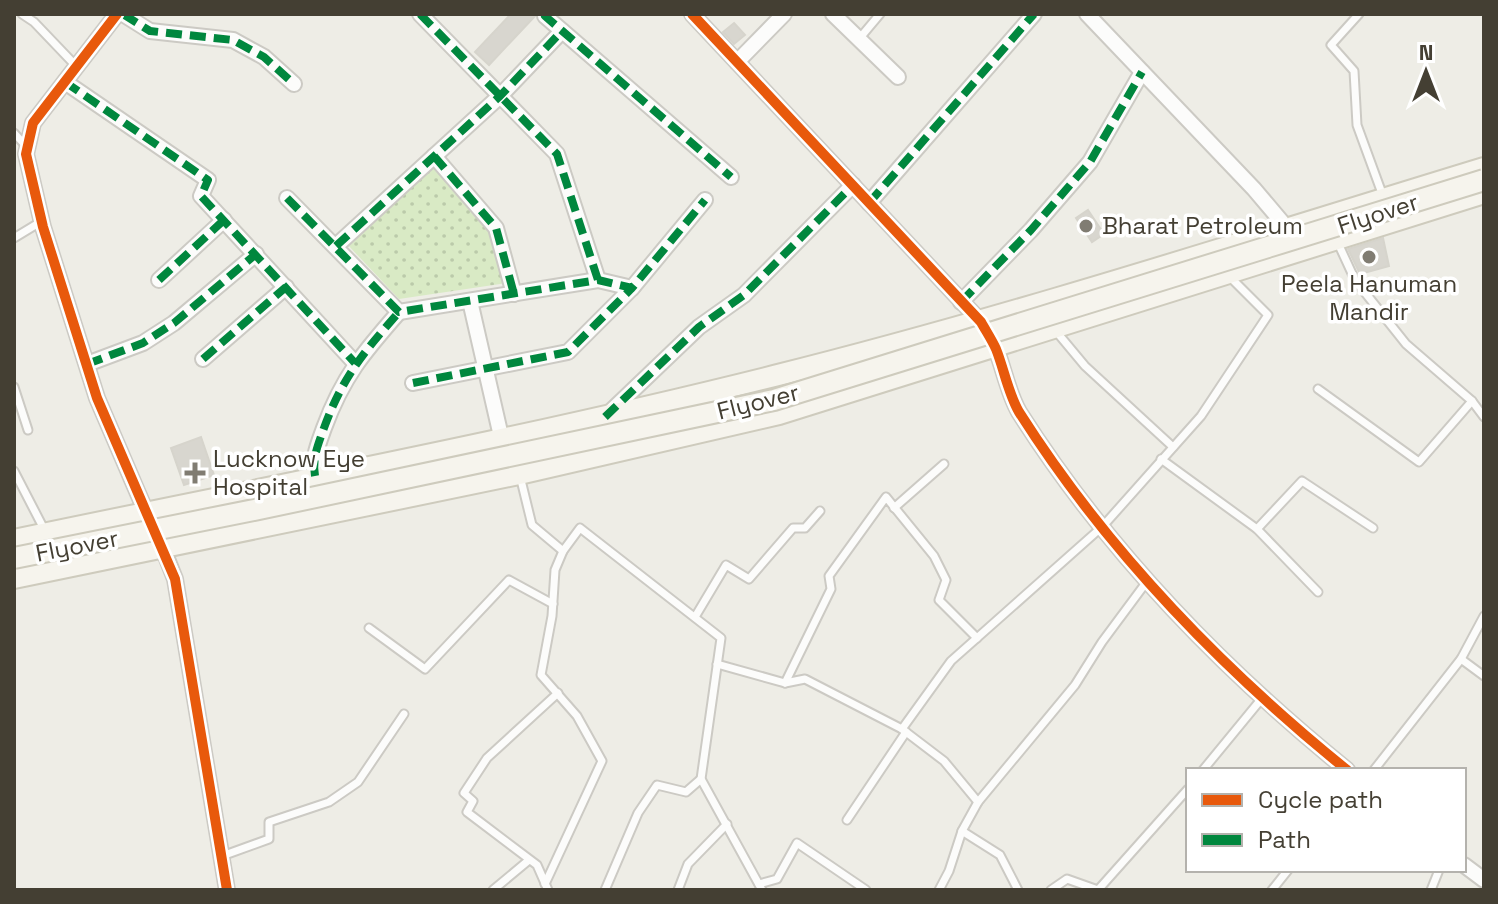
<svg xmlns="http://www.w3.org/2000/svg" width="1498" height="904" font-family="'Space Grotesk',sans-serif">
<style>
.park{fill:url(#park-dots)}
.building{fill:#d8d6cf;stroke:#d6d4cc;stroke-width:2}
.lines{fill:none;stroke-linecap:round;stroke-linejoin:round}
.lane-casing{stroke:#cccac4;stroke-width:11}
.street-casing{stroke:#cccac4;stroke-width:18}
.secondary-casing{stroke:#cecbbd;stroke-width:24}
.lane{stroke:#fcfcfb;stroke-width:7}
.street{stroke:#fcfcfb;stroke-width:14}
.secondary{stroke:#f6f4ed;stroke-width:20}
.secondary-bridge-casing{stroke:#cecbbd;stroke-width:24;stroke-linecap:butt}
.secondary-bridge{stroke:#f6f4ed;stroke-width:20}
.quiet{stroke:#00873e;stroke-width:8;stroke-dasharray:16 8;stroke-linecap:butt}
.cycleway-casing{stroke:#fff;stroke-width:15}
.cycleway{stroke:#e8590c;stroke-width:10}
.poi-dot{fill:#807c72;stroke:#fff;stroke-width:3}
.labels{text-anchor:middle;stroke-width:7;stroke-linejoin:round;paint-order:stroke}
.street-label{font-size:24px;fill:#443f33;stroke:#fff}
.poi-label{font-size:24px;fill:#443f33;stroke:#fff;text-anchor:start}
</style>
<defs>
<pattern id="park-dots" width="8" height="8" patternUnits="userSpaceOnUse" patternTransform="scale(2)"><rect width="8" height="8" fill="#d9eac5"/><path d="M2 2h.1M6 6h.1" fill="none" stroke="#bbcaaa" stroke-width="1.8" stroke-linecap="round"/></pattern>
</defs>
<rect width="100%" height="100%" fill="#eeede6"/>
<!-- park -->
<path class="park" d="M434,166L491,232L507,283L399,299L346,243Z"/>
<!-- building -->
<g class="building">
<path d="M511,14H535V16L489,65L475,52Z"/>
<path d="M734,23L745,35L734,44L723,32Z"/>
<path d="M1088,210L1104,234L1092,242L1076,218Z"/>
<path d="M1383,238L1389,266L1360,274L1348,249Z"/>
<path d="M201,437L214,475L184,485L171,448Z"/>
</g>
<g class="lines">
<defs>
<g id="lane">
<path d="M22,14L34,22L77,67"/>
<path d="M1359,14L1331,45L1354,71L1357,125L1383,196"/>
<path d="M859,39L880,14"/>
<path d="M14,133L26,146"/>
<path d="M14,238L42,221"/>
<path d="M1337,241L1355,280L1406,344L1472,401L1484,417"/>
<path d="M1055,330L1085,366L1173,447"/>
<path d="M14,387L28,430"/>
<path d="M1318,389L1419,462L1472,401"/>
<path d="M1161,459L1257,529L1318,592"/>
<path d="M14,471L45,531"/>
<path d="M520,476L532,525L563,551L580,528L721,638L701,779L762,890"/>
<path d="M894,508L944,464"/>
<path d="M1257,529L1302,481L1373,528"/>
<path d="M695,617L726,565L749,579L793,528H805L820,511"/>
<path d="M369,628L425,669L509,580L553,604"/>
<path d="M1461,659L1484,676"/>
<path d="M717,664L785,683L805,679L902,729L944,761L978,802"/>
<path d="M785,683L831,589L829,576L886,497L934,556L946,580L939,600L977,638"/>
<path d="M902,729L951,661L1103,526L1201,416L1268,315L1230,277"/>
<path d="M1203,770L1263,697"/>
<path d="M1374,770L1461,659L1484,616"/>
<path d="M847,820L906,732"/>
<path d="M962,831L1000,855L1018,890"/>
<path d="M222,856L269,839V822L329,802L358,782L404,714"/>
<path d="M545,884L602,761L577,716L541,675L552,616L555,570L563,551"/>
<path d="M759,884L777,879L797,843L866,890"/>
<path d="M493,890L529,860"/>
<path d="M548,890L537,865L467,812L473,801L464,793L487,758L558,693"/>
<path d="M605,890L638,813L657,785L686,792L701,779"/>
<path d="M678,890L688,864L727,824"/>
<path d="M939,890L949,871L962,831L978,802L1075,685L1102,642L1148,580"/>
<path d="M1051,890L1067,879L1098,890"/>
<path d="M1098,890L1188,789"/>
<path d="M1272,890L1288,870"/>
<path d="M1431,890L1439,870"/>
</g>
<g id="street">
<path d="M117,14L33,123L26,154L43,227L97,398L149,519"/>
<path d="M123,14L150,31L233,40L264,57L294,84"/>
<path d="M420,14L557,154L598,280"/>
<path d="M547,14L545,16L731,177"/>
<path d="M692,14L981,322C986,331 992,340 996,349C1004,369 1008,393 1019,412C1106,549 1221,668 1347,770"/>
<path d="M833,14L898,77"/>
<path d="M1087,14L1254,189L1287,228L1290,236"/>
<path d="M737,62L784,14"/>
<path d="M65,82L208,180L201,196L355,363"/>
<path d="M434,156L496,228L514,294"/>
<path d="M287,198L399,312L598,280L632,288L705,200"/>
<path d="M869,203L1034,14"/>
<path d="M336,246L500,96L562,31"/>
<path d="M159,280L224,220"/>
<path d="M470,301L503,445"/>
<path d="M961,302L1031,230L1090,162L1142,72"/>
<path d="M203,359L286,287"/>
<path d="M87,364L143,343L174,323L256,254"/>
<path d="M413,383L568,352L632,288"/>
<path d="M608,414L699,327L744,295L853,185"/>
<path d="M315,476C312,458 318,445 324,428C343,376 364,352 399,312"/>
<path d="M160,541L175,579L227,890"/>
<path d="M1464,865L1484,880"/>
</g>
<g id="secondary">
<path d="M14,540C268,487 523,439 774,376C1014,316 1248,240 1484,168"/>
<path d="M14,578L519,474L779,414L1484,193"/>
</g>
</defs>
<!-- lane casing -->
<use href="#lane" class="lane-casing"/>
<!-- street casing -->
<use href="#street" class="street-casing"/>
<!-- secondary casing -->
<use href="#secondary" class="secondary-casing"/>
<!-- lane -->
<use href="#lane" class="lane"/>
<!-- street -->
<use href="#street" class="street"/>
<!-- secondary -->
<use href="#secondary" class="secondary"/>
<defs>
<path id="secondary-bridge" d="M14,558L259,509L774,400L1484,180"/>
</defs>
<!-- secondary-bridge casing -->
<use href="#secondary-bridge" class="secondary-bridge-casing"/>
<!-- secondary-bridge -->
<use href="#secondary-bridge" class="secondary-bridge"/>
<!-- quiet -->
<g class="quiet">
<path d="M123,14L150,31L233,40L264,57L294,84"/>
<path d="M420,14L557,154L598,280"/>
<path d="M547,14L545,16L731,177"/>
<path d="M65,82L208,180L201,196L355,363"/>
<path d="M434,156L496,228L514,294"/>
<path d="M287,198L399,312L598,280L632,288L705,200"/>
<path d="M869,203L1034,14"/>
<path d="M336,246L500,96L562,31"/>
<path d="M159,280L224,220"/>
<path d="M961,302L1031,230L1090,162L1142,72"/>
<path d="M203,359L286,287"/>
<path d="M87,364L143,343L174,323L256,254"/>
<path d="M413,383L568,352L632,288"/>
<path d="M605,417L699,327L744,295L853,185"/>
<path d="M315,476C312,458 318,445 324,428C343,376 364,352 399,312"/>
</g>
<defs>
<g id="cycleway">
<path d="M117,14L33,123L26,154L43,227L97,398L175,579L227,890"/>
<path d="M692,14L981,322C986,331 992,340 996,349C1004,369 1008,393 1019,412C1106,549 1221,668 1347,770"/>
</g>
</defs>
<!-- cycleway casing -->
<use href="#cycleway" class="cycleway-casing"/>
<!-- cycleway -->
<use href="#cycleway" class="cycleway"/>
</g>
<!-- markers -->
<g class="poi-dot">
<circle cx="1086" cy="226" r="8"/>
<circle cx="1369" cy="257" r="8"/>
<path d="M191 461h8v8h8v8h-8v8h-8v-8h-8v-8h8z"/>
</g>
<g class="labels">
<!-- street labels -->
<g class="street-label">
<text transform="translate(1378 214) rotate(-18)" y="8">Flyover</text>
<text transform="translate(758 402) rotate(-14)" y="8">Flyover</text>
<text transform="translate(77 546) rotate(-11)" y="8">Flyover</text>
</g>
<!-- poi labels -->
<g class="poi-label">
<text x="1102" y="234">Bharat Petroleum</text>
<text x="1369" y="292" text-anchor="middle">Peela Hanuman<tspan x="1369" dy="28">Mandir</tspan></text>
<text x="213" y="467">Lucknow Eye<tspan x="213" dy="28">Hospital</tspan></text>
</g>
</g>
<!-- border -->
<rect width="1498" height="904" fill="none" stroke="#443f33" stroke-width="32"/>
<!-- legend -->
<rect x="1186" y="768" width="280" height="104" fill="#ffffff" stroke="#b4b2ad" stroke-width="2"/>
<rect x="1202" y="794" width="40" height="12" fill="#e8590c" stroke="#b4b2ad" stroke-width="2"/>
<text x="1258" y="808" font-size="24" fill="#443f33">Cycle path</text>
<rect x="1202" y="834" width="40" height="12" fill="#00873e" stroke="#b4b2ad" stroke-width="2"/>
<text x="1258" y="848" font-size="24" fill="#443f33">Path</text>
<!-- north arrow -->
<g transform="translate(1426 72)" stroke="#ffffff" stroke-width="6" paint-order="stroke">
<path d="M0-6L14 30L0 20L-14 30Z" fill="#443f33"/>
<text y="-12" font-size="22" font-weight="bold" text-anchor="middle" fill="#443f33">N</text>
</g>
</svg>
